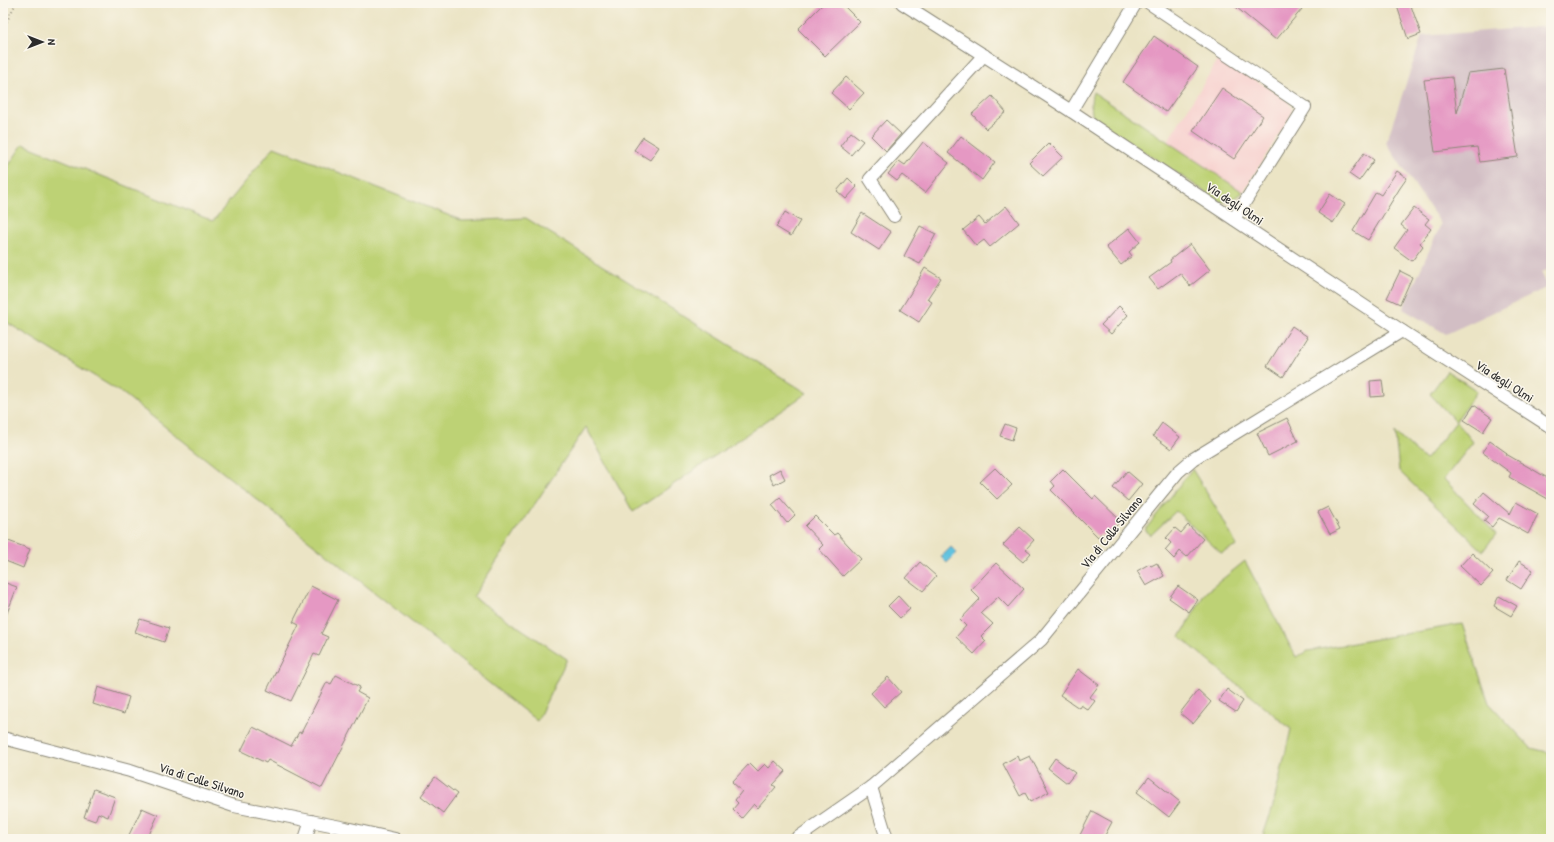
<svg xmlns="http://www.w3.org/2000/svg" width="1554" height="842" font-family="'Patrick Hand',sans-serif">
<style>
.built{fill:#f7d0ce}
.industrial{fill:#d2bec4}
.green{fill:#bdd275;stroke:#747e50}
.water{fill:#61c2df;stroke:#467685}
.building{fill:#e598c3}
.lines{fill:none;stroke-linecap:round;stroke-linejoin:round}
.minor-casing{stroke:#8b8878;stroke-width:14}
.path{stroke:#8b8878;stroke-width:2;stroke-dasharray:1 3;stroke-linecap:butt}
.minor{stroke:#fff;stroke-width:12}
.labels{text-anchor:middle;stroke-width:3;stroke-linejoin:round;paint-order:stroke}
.street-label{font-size:13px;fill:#2b2b2b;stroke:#fbf7ec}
</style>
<rect width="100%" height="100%" fill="#fbf7ec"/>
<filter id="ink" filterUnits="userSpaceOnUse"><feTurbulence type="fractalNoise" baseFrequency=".025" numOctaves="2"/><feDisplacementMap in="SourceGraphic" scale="8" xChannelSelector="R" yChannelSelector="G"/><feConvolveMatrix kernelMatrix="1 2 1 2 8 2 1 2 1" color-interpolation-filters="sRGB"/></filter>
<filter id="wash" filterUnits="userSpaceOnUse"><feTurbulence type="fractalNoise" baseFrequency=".012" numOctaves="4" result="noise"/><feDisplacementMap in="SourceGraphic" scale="16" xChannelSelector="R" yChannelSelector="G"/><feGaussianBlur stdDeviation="0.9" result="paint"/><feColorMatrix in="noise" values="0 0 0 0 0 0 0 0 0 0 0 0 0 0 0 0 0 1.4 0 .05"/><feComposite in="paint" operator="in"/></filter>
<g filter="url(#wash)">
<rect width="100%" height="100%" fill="#ebe4c5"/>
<!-- built -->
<path class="built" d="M1220,57L1288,101L1292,109L1291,115L1243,192L1167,142Z"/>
<!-- industrial -->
<path class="industrial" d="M1551,26V102L1547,103L1549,117H1551V269L1541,272L1548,287L1446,334L1403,309L1441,224L1386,143L1422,36Z"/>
<!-- green -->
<g class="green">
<path d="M1093,92L1243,192C1236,198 1231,202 1221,202L1093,118C1091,109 1090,101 1093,92Z"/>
<path d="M23,144L213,221L274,147L463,221L526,218L807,393L633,512L586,427L473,597L567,659L537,721L125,395L3,320V174Z"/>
<path d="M1447,371L1477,391L1456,421L1473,442L1444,479L1496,534L1483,551L1399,471L1395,433L1425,460L1456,422L1430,394Z"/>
<path d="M1192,469L1221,516L1237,546L1221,553L1176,511L1151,535L1145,530Z"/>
<path d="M1245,561L1296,657L1308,651L1462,624L1489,703L1531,748L1551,753V839H1262L1273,806L1291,729L1180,637L1205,593Z"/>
</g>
<!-- water -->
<path class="water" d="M951,547L957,553L947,563L941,557Z"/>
<g id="blocks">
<!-- building -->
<g class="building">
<path d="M824,3H841L860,22L825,56L798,29Z"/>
<path d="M1231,3H1294L1302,9L1276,40Z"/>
<path d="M1396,3H1410L1421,34L1408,39Z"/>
<path d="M1154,36L1198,67L1166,112L1123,82Z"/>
<path d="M1504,69L1518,157L1480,162L1477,147L1435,152L1424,80L1452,77L1457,113L1468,73Z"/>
<path d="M846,77L864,93L849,109L831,93Z"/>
<path d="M1222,88L1263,116L1234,159L1193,131Z"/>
<path d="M992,96L1006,112L986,129L972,114Z"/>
<path d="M886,120L901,134L886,151L871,136Z"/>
<path d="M851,132L863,141L851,155L840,146Z"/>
<path d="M961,136L995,162L982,180L948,153Z"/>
<path d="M643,137L659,147L650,160L634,150Z"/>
<path d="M923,142L949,163L925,193L902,175L897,181L888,174L899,161L905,165Z"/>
<path d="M1049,143L1063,157L1043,176L1029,163Z"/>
<path d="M1364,153L1374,160L1359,181L1349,174Z"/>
<path d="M1397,171L1407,178L1400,188L1368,240L1353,231L1376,192L1381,195Z"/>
<path d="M848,178L857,187L846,199L837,191Z"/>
<path d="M1330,194L1345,204L1333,223L1318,213Z"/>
<path d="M1006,206L1019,223L990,247L984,240L976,246L963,230L979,217L985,224Z"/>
<path d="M1414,208L1429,219L1425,224L1431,229L1420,243L1423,246L1412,261L1394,248L1407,230L1401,225Z"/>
<path d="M785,212L800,221L791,236L776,227Z"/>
<path d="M862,213L891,232L879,250L851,232Z"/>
<path d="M920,226L936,234L920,264L904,256Z"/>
<path d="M1129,228L1140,242L1129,252L1132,256L1121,265L1106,247Z"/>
<path d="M1190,244L1210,270L1190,286L1180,273L1158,289L1149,278L1171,262L1170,260Z"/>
<path d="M925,268L941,278L927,299L932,302L919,322L900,310L920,278H919Z"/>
<path d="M1400,271L1412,277L1400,304L1387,298Z"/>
<path d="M1119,306L1128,315L1111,334L1101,325Z"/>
<path d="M1292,326L1308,337L1283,377L1267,366Z"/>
<path d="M1382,380L1384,396L1371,397L1370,381Z"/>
<path d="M1474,405L1492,418L1483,432L1464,420Z"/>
<path d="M1287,418L1298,441L1268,456L1257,433Z"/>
<path d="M1162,423L1180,437L1171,449L1153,436Z"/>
<path d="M1005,424L1016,428L1012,440L1000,436Z"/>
<path d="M1490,441L1507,453L1506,454L1551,480V494L1548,499L1509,477L1511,473L1482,452Z"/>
<path d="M995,468L1012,485L997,499L980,482Z"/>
<path d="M780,469L785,479L774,485L769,475Z"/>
<path d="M1063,469L1093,499L1095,496L1121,521L1105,537L1101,534L1098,537L1051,490L1055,486L1051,481Z"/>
<path d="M1127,471L1142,484L1128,501L1113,488Z"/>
<path d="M1484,492L1510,514L1516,502L1538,514L1528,534L1499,518L1492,527L1484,521L1488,516L1474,504Z"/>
<path d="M780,498L795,515L787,523L772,505Z"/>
<path d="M1328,507L1340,529L1330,534L1318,512Z"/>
<path d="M815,516L834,535L837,533L861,559L843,576L819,549L823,545L805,526Z"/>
<path d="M1188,525L1203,539L1187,557L1180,551L1174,559L1165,550L1171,543L1166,538L1175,528L1181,533Z"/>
<path d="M1020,527L1034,540L1026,549L1031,553L1023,562L1003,545Z"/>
<path d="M3,539L30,549L23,568L3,560Z"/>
<path d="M1472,553L1493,573L1481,586L1460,566Z"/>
<path d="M1519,561L1533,570L1521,589L1507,580Z"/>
<path d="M920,562L936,576L923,591L906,578Z"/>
<path d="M996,563L1024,589L1008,607L998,597L981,613L993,624L981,636L986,641L974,654L956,637L966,626L960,620L980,599L971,590Z"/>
<path d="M1157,563L1164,576L1146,586L1137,571L1149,564L1151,566Z"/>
<path d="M3,582L17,587L4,621L3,620Z"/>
<path d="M311,586L338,600L321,634L328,637L319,656L314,654L291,701L267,690L299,625L293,622Z"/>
<path d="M1178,586L1198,600L1189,612L1169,598Z"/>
<path d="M898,596L910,609L900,618L888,606Z"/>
<path d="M1499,596L1517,606L1511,616L1494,606Z"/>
<path d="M140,619L169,628L164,642L135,632Z"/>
<path d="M1078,669L1099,685L1090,697L1095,701L1088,710L1081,705L1079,708L1060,695Z"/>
<path d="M336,675L360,687L357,692L368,698L322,788L268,760L266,763L241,751L253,727L291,746L299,732L301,733L327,682L331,684Z"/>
<path d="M888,677L901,692L884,707L871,693Z"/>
<path d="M98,687L129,697L124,714L93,704Z"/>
<path d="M1227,689L1243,701L1236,712L1219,701Z"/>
<path d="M1198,690L1211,702L1193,724L1180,713Z"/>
<path d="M1017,756L1019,761L1030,756L1049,792L1030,802L1025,793L1020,796L1003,764Z"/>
<path d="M1055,758L1075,773L1067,783L1048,768Z"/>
<path d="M775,761L786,771L773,785L776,787L758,808L754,804L742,818L733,809L738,803L735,800L742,791L732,782L750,763L758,771L765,764L769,768Z"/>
<path d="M435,777L457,794L443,813L421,796Z"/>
<path d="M1149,777L1180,802L1169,817L1137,792Z"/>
<path d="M94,789L115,797L108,817L98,813L95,821L84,817Z"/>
<path d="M142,808L158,815L147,839H127Z"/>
<path d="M1092,811L1112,822L1103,839H1078Z"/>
</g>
</g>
</g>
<g filter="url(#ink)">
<use href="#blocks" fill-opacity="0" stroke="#8b8878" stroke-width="1"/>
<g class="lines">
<defs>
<g id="minor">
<path d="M902,3L1071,111L1402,331L1551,427"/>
<path d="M1149,3L1305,107L1234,219"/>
<path d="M1071,111L1136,3"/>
<path d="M894,216L870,179L984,55"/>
<path d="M3,738L130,771L234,806L346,828L395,839"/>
<path d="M871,787L887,839"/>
<path d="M305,839L311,821"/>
<path d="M796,839L871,787L1041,640L1159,495L1178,472L1193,459L1402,331"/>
</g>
</defs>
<!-- minor casing -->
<use href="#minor" class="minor-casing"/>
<!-- path -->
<path class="path" d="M3,29L16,3"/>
<!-- minor -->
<use href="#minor" class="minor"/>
</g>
</g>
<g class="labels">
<!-- street labels -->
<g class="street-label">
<text transform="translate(1235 203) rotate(34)" y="5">Via degli Olmi</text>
<text transform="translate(1505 381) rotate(33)" y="5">Via degli Olmi</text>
<text transform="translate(1111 532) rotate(-51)" y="5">Via di Colle Silvano</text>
<text transform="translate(202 780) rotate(18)" y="5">Via di Colle Silvano</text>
</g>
</g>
<!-- margin -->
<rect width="1554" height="842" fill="none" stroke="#fbf7ec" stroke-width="16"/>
<!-- north arrow -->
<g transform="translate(42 42) rotate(90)" stroke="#fbf7ec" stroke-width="3" paint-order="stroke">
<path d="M0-3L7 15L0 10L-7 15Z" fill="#2b2b2b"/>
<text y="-6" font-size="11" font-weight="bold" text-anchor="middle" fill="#2b2b2b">N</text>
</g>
</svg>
